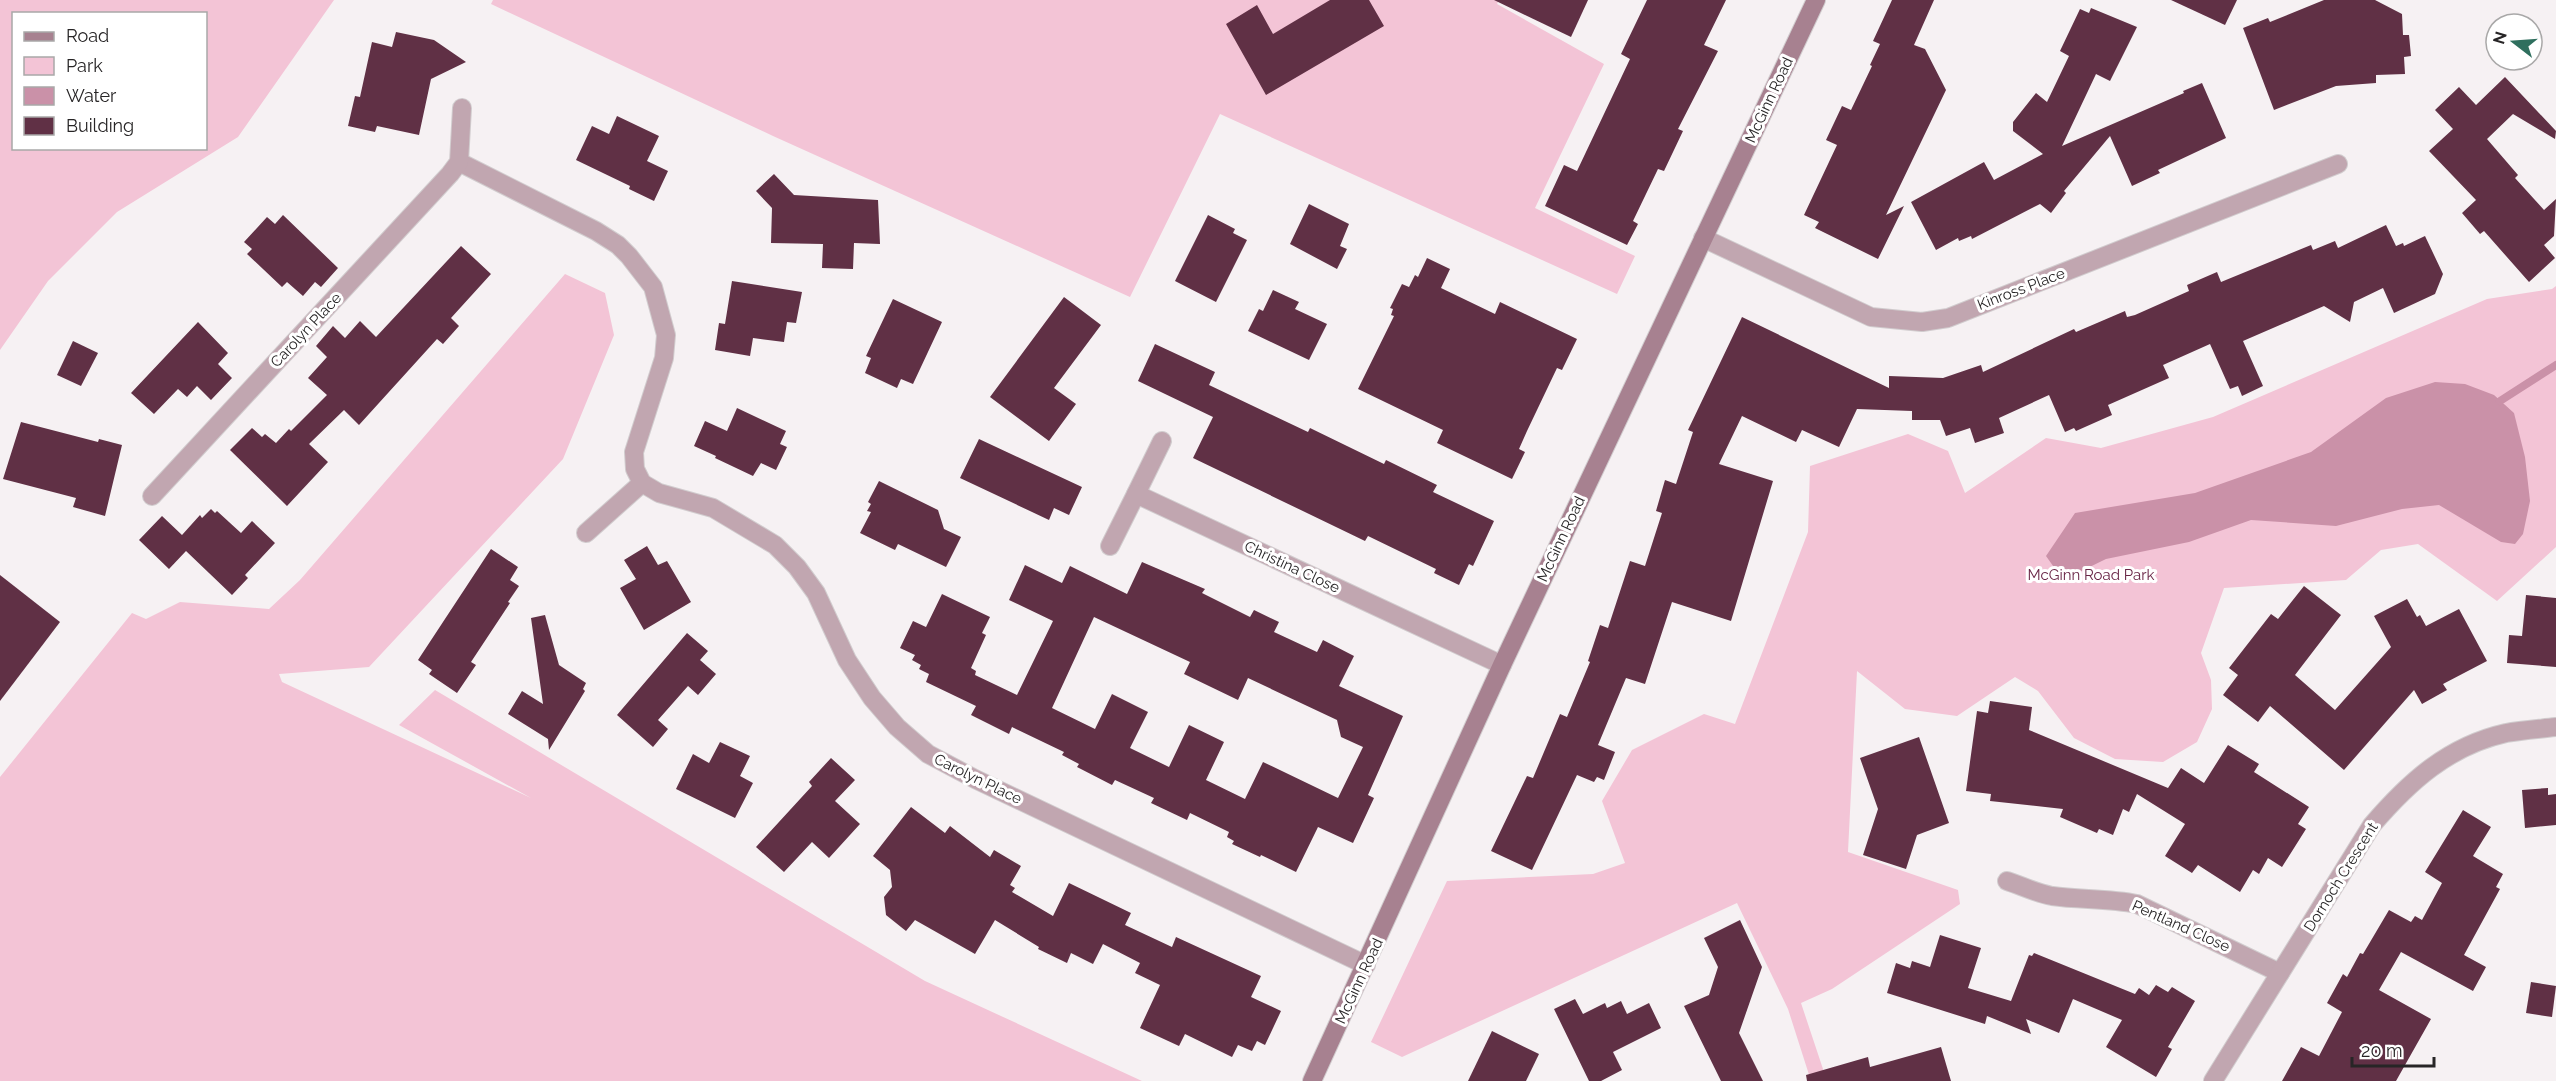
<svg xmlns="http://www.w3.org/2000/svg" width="2556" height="1081" font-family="Raleway,sans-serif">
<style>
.green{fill:#f3c4d6;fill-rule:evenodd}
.water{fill:#ca91a8}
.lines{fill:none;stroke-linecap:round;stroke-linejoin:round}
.stream{stroke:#ca91a8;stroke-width:8}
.building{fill:#603045;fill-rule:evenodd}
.street-casing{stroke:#d1ccce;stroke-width:20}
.secondary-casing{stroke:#d1ccce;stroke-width:20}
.street{stroke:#c1a6b0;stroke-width:18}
.secondary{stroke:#a78190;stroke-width:18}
.labels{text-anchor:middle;stroke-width:6;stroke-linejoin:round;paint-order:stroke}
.street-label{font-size:15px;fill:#272526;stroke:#fff}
.park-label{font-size:15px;fill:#692546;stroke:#fff}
</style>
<rect width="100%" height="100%" fill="#f6f1f3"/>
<!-- green -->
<g class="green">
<path d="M0,0H334L238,137L117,212L48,281L0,350ZM14,14H206V148H14Z"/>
<path d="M493,0H1499L1497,4L1604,64L1535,208L1635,256L1617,294L1220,114L1130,297L773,136L491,4Z"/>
<path d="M565,274L605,293L614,335L563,459L369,667L279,674L282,682L531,798L399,725L435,690L925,981L1142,1081H0V777L132,613L146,619L180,602L269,609L300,580Z"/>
<path d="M2556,286V547L2497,601L2418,544L2381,550L2346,580L2224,588L2201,653L2211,680L2212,709L2197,742L2163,762L2115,759L2074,738L2038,691L2015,677L1957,716L1905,709L1857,671L1848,852L1958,890L1960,904L1832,989L1801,1003L1827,1081H1811L1788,1009L1737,903L1402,1057L1371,1042L1447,881L1593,874L1625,863L1602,801L1632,750L1704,714L1735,724L1808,532L1810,466L1908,434L1948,451L1965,493L2046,438L2101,448L2213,417L2487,299L2552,289Z"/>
</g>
<!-- water -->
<path class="water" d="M2435,382L2465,384L2494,395L2514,413L2525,457L2530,501L2523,534L2515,544L2501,542L2439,505L2402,509L2336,526L2251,520L2189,542L2106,559L2063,580L2046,556L2075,513L2195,493L2311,452L2386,398Z"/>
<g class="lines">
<!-- stream -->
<path class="stream" d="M2500,401L2556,365"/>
</g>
<!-- building -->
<g class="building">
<path d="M1330,0H1369L1384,26L1266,95L1226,24L1257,5L1273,34Z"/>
<path d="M1494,0H1588L1571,37Z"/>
<path d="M1647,0H1726L1704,45L1718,51L1678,129L1683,131L1664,171L1658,169L1633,221L1638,224L1627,245L1545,206L1564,165L1577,171L1630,59L1621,54Z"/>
<path d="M1892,0H1934L1914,45L1925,49L1946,90L1886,215L1904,206L1878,259L1815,228L1819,222L1804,215L1837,145L1826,140L1842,106L1851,110L1872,66L1870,65L1880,44L1873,41Z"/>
<path d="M2171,0H2237L2225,25Z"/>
<path d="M2324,0H2375L2402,14L2403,35H2409L2411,56L2404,57L2405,74L2376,75V83L2336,86L2274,110L2243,28L2268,18L2270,22Z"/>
<path d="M2091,8L2137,27L2110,81L2096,74L2062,146L2184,93L2183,91L2202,83L2226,138L2158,170L2160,173L2132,186L2110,136L2064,191L2066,193L2051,213L2040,204L1972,239L1971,236L1959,241L1958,238L1936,250L1911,202L1984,162L1994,180L2043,154L2013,131V122L2036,93L2047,102L2069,56L2060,51L2080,9L2089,13Z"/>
<path d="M396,32L434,40L466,62L431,79L419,135L377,126L375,132L348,126L355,96L360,97L372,42L392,47Z"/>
<path d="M2505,77L2556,131L2555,139L2513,114L2487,139L2518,175L2515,178L2544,210L2556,199L2554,236L2544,245L2555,258L2529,282L2484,231L2480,234L2462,213L2476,200L2429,151L2453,129L2435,110L2459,87L2476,105Z"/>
<path d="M617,116L659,136L647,161L668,171L654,201L629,189L630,186L576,160L592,126L609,134Z"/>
<path d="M774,174L794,195L878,200L880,244L854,243L853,269L822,268L823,244L771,243L772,208L756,191Z"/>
<path d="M1309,204L1349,224L1340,246L1347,249L1337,269L1290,244Z"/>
<path d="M283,215L338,268L321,287L315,282L303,296L287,282L282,287L247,254L252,249L244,242L267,217L275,224Z"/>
<path d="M1208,215L1235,229L1233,233L1247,240L1216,302L1175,281Z"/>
<path d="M2386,225L2396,246L2403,243L2404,246L2425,236L2443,274L2435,294L2394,313L2383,288L2354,302L2350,322L2324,306L2243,341L2263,386L2242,396L2238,386L2230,389L2210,344L2163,365L2169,378L2108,405L2112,415L2076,431L2074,428L2065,432L2049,395L1999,418L2004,433L1975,443L1970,428L1946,436L1940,420H1912V411L1857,409L1839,447L1802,430L1796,442L1742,416L1719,464L1773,481L1731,621L1672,602L1645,684L1626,678L1598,745L1615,752L1604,780L1597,777L1594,782L1577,775L1532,870L1491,851L1527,776L1533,778L1560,714L1567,717L1590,662L1588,661L1600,625L1608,628L1630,561L1645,566L1662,513L1656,511L1665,480L1676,484L1693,432L1688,430L1742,317L1889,388V376L1943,378L1981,365L1983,372L2074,329L2076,332L2125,311L2127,317L2135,315L2189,291L2187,285L2217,272L2221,282L2311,245L2313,250L2335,241L2338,248Z"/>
<path d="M461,246L491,274L451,318L459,326L443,344L437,339L359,425L344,410L309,444L328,462L287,506L230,450L252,428L262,437L265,434L276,443L289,429L291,431L327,395L308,378L327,357L316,346L333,326L345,338L360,321L376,337Z"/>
<path d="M1427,258L1450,269L1441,288L1495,314L1500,302L1577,339L1562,370L1557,368L1527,431L1519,449L1525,452L1512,479L1437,443L1443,430L1358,389L1394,316L1391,315L1393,309L1390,308L1402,284L1409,287L1415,275L1418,277Z"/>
<path d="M732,281L802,292L796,323L787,322L784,342L753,338L750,356L715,350L719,323L725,324Z"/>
<path d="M1273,290L1299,302L1295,309L1327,324L1309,360L1248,331L1259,309L1263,311Z"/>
<path d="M1064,297L1101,325L1054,388L1076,404L1049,441L990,397Z"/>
<path d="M893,299L942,322L913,384L901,379L897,388L865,373L871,358L866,356Z"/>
<path d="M198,322L228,353L218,364L232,378L211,400L197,386L187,397L178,389L154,414L131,393Z"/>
<path d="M73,341L98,353L81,386L57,375Z"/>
<path d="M1155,344L1215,372L1209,385L1308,432L1310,428L1384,464L1386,460L1437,485L1433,492L1494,521L1473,566L1469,564L1459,585L1434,573L1436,569L1368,536L1365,541L1193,458L1213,417L1138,381Z"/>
<path d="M737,408L786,431L780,444L787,447L776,470L761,463L753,476L715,458L716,456L694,446L705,421L727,431Z"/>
<path d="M21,422L98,442L99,439L122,445L105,516L73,507L76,498L3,479Z"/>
<path d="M979,439L1082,487L1069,515L1054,508L1049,520L960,478Z"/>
<path d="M879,481L938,510L944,529L961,537L946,567L898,544L895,550L860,533L871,512L867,511L871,504L868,502Z"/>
<path d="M211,509L215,513L217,511L241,533L252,521L275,543L245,575L248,578L232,595L186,551L169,569L139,540L162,516L182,535L200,515L202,518Z"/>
<path d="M647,546L658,565L667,561L691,602L644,630L620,588L636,579L624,560Z"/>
<path d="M491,549L518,567L510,580L519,586L508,602L510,603L471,662L476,665L457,693L429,674L432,670L418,660Z"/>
<path d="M1142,562L1205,589L1202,593L1250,617L1254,610L1279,622L1274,632L1317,652L1323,640L1354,656L1339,686L1403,716L1368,795L1374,798L1353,843L1318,827L1296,872L1261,855L1260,857L1232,844L1234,841L1227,837L1229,832L1190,813L1187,820L1151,803L1154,798L1115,780L1112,785L1077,767L1079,764L1062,755L1064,752L1012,727L1009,734L971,715L976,706L926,682L929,674L919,669L921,665L912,660L915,655L900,648L913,621L926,627L942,594L990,617L982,633L986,635L971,668L976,671L975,675L1017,695L1053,621L1009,600L1025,565L1062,583L1070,566L1127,594ZM1094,617L1190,662L1184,674L1238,700L1248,678L1337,720L1341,737L1363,747L1338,798L1263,762L1245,799L1206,780L1224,742L1189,725L1169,767L1130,748L1148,712L1112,694L1095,729L1052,708Z"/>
<path d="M0,575L60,622L0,701Z"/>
<path d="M2304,586L2341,615L2295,675L2335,710L2391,647L2374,616L2407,599L2417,617L2420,615L2426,626L2459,609L2487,661L2443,684L2447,690L2422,704L2414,690L2344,770L2270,706L2258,722L2223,695L2238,675L2229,668L2271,614L2278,619Z"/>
<path d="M2526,595L2556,598V667L2507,663L2509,635L2522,636Z"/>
<path d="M545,615L559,665L586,683L583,689L585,691L549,750L548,739L508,714L522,691L543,704L531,618Z"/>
<path d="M687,633L708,651L700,660L716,674L698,695L688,686L658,720L668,729L653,747L617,715Z"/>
<path d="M1990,701L2032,707L2029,730L2168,788L2181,768L2204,783L2228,745L2259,764L2254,772L2309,807L2298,824L2306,829L2282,867L2268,858L2259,874L2253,870L2240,892L2198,865L2192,873L2165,856L2185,824L2137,794L2129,812L2123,809L2113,835L2099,829L2097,833L2060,817L2063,809L1990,801L1991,794L1966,791L1977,711L1988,713Z"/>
<path d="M1919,737L1949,823L1917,835L1906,869L1863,855L1878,809L1860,758Z"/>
<path d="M720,742L750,756L740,776L753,783L735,818L676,789L693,754L709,763Z"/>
<path d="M831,758L855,780L835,801L860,824L829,858L812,842L784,872L756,847L812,786L809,782Z"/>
<path d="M2548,788V795L2556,794V825L2525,828L2522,790Z"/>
<path d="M911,807L945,833L950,826L990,857L994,850L1021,866L1010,885L1015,888L1012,892L1053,916L1069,883L1131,913L1125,925L1172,947L1176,937L1261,976L1251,997L1281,1011L1265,1045L1257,1041L1252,1051L1238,1045L1232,1057L1185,1034L1179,1046L1140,1028L1160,985L1135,973L1140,963L1103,944L1093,964L1071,953L1067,963L1038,949L1039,947L995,920L975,954L915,920L906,931L886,915L884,897L892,887L890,870L873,856Z"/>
<path d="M2463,810L2491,827L2473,856L2503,874L2496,887L2500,889L2464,955L2486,967L2473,991L2401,952L2379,990L2431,1019L2396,1081H2282L2301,1047L2319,1056L2342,1012L2327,1003L2343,974L2347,977L2360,953L2363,954L2389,910L2411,922L2415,916L2422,920L2442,883L2425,872Z"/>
<path d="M1740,920L1762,967L1739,1033L1763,1081H1721L1684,1006L1709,995L1718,967L1704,938Z"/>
<path d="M1940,935L1981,948L1968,988L2011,1001L2029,955L2032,956L2034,953L2135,994L2139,988L2149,995L2156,985L2168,992L2172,987L2195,1001L2168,1047L2172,1049L2156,1077L2106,1047L2122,1020L2073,999L2059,1033L2026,1019L2031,1034L1987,1016L1985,1024L1887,993L1896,963L1910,968L1912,961L1930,967Z"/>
<path d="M2531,982L2556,986L2552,1017L2526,1013Z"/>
<path d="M1575,999L1583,1014L1605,1003L1607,1008L1621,1001L1627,1014L1649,1003L1661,1028L1613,1052L1622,1070L1601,1081H1589L1554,1009Z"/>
<path d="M1492,1031L1539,1054L1526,1081H1468Z"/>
<path d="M1941,1047L1951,1081H1807L1806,1075L1868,1057L1870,1067Z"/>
</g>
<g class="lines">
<defs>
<g id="street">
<path d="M459,162L596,231L618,245L629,256L653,287L666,335L664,358L634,452L635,469L642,483L659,493L713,508L775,545L797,567L816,593L847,660L872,698L897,727L928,754L975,779L1366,965"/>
<path d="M1703,238L1871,317L1922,322L1948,318L2338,164"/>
<path d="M1136,494L1162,441"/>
<path d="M152,496L450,174L459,162L462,108"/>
<path d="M586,533L642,483"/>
<path d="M1110,546L1136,494L1502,665"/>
<path d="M2007,881C2022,886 2036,893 2052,896C2080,900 2109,898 2137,904L2280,973"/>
<path d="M2213,1081L2372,825C2409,782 2448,746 2506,733C2522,730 2539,729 2556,727"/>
</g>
<path id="secondary" d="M1312,1081L1502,665L1816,0"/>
</defs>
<!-- street casing -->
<use href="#street" class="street-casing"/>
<!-- secondary casing -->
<use href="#secondary" class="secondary-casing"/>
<!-- street -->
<use href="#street" class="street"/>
<!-- secondary -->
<use href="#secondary" class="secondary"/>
</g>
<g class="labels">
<!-- street labels -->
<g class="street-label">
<text transform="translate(1769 100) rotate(-65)" y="5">McGinn Road</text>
<text transform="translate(2021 289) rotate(-21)" y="5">Kinross Place</text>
<text transform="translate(306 330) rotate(-47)" y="5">Carolyn Place</text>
<text transform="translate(1561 539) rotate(-65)" y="5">McGinn Road</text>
<text transform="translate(1292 567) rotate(25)" y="5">Christina Close</text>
<text transform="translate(978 779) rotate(26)" y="5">Carolyn Place</text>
<text transform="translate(2341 877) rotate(-58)" y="5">Dornoch Crescent</text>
<text transform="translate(2181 926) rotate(24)" y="5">Pentland Close</text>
<text transform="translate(1359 981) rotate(-65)" y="5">McGinn Road</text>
</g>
<!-- park labels -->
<g class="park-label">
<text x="2091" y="580">McGinn Road Park</text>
</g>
</g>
<!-- legend -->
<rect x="12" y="12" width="195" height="138" fill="#ffffff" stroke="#a9a8a8" stroke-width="1.5"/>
<rect x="24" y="32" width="30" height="9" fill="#a78190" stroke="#a9a8a8" stroke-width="1.5"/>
<text x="66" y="42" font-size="18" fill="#272526">Road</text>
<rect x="24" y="57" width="30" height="18" fill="#f3c4d6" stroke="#a9a8a8" stroke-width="1.5"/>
<text x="66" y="72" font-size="18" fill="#272526">Park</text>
<rect x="24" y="87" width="30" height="18" fill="#ca91a8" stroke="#a9a8a8" stroke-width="1.5"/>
<text x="66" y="102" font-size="18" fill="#272526">Water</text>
<rect x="24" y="117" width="30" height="18" fill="#603045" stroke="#a9a8a8" stroke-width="1.5"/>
<text x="66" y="132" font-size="18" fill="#272526">Building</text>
<!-- north arrow -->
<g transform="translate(2514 42) rotate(287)"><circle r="28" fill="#ffffff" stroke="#a9a8a8" stroke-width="1.5"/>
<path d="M0-4.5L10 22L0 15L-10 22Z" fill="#2f6f5e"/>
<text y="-9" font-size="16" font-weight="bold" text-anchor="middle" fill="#272526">N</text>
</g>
<!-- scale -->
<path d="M2352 1057v9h82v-9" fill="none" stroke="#272526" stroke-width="3"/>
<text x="2361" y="1057" font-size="18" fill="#272526" stroke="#ffffff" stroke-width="4.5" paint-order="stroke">20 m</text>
</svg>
